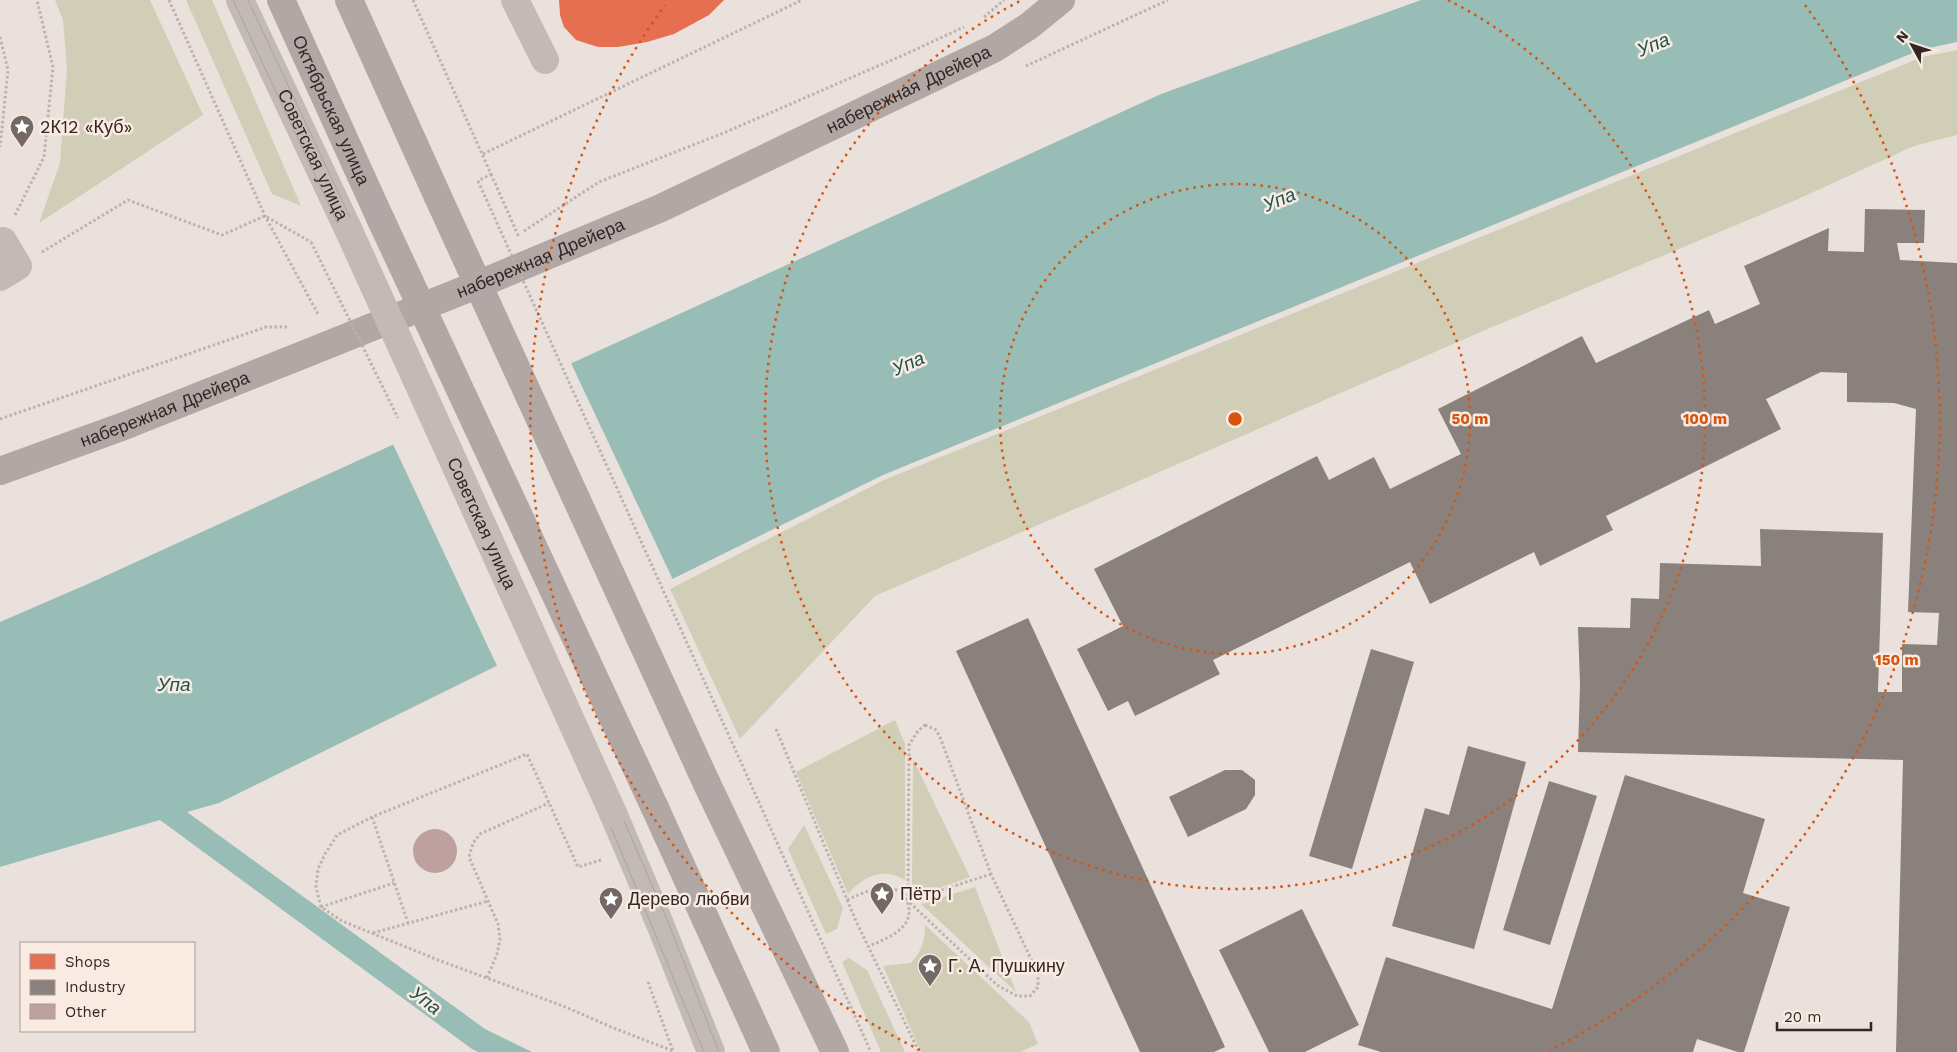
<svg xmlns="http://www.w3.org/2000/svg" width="1957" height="1052" font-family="'Work Sans',sans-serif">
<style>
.green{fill:#d0ceb6}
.water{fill:#98bdb6}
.pier{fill:#ebe1dc}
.shops{fill:#e76f51}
.industry{fill:#8a817c}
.building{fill:#bea19e}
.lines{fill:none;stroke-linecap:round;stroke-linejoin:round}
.path{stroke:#bcb2ae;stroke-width:3;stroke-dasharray:2.5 2.5;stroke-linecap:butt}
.minor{stroke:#c3b9b5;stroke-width:28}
.major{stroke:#b1a7a5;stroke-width:28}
.tram{stroke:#aba3a0;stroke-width:1}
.path-bridge{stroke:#bcb2ae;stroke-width:3;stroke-dasharray:2.5 2.5;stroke-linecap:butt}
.minor-bridge{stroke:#c3b9b5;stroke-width:28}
.major-bridge{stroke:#b1a7a5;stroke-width:28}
.ring{fill:none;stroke:#d6540e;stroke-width:2.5;stroke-dasharray:2.5 5}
.labels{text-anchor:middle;stroke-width:5;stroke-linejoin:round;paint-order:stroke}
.street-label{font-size:18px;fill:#332725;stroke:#f9eae2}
.poi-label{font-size:18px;fill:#332725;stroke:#f9eae2;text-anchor:start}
.water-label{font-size:19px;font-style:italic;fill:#1a544d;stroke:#f9eae2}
.centre{fill:#d6540e;stroke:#f9eae2;stroke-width:2.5}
.ring-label{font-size:15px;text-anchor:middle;font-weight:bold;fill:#d6540e;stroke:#f9eae2;stroke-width:5;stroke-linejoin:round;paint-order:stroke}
</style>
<rect width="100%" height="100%" fill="#ebe1dc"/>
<!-- green -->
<g class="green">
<path d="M55,0H150L203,115L39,223L60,163L67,68L63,20Z"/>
<path d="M186,0H212L301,206L272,194Z"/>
<path d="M1957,50V135L1914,146L1796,200L1490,328L875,596L740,739L670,589L884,480L1922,57Z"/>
<path d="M895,720L905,744V880C883,867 864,876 848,894L796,772Z"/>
<path d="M913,759L970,877L920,895L912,884Z"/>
<path d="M804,825L843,908L837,929L826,934L788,849Z"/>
<path d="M975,887L1016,992L921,904Z"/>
<path d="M925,925L1029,1022L1038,1044L1020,1052H921L883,966L911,963C921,951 925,942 925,925Z"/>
<path d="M849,958L867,970L905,1052H881L842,962Z"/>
</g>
<!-- water -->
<path class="water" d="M1421,0H1957V42L1920,50L883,475L219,803L187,812L485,1029L532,1052H478L472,1049L160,820L0,867V622L90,583L1161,94Z"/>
<!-- pier -->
<path class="pier" d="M570,361L674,582L498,668L392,442Z"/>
<!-- shops -->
<path class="shops" d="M559,0H724L709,15L674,34L647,42L618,47H598L576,40L564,27L560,15Z"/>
<!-- industry -->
<g class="industry">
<path d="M1865,209L1925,210L1924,243H1897L1900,260L1957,263V1052H1896L1903,760L1578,752L1580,684L1578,627L1630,628L1631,598L1659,599L1660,563L1761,566L1760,529L1883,533L1878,692H1902V644L1937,645L1939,613L1908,612L1916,409L1894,403L1847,402V373L1821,372L1766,399L1781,429L1606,516L1613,530L1540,566L1534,552L1430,604L1410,562L1213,660L1220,674L1135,716L1128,701L1108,711L1077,649L1123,626L1094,569L1317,456L1329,480L1374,457L1390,489L1461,454L1438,409L1582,336L1596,363L1709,310L1715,324L1760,304L1744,266L1829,228L1828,251L1864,252Z"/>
<path d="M1028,618L1225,1047L1214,1052H1140L956,651Z"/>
<path d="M1371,649L1414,662L1352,869L1309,856Z"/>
<path d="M1468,746L1526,762L1474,949L1392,926L1425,808L1449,815Z"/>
<path d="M1225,770H1242L1255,780V795L1246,809L1188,837L1169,797Z"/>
<path d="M1625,775L1765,819L1743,893L1790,907L1744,1052H1738L1697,1039L1693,1052H1381L1358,1045L1386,957L1552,1009Z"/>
<path d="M1549,781L1597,796L1550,945L1503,930Z"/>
<path d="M1302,909L1359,1025L1305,1052H1269L1219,950Z"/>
</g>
<!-- building -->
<circle class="building" cx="435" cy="851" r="22"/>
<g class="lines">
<!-- path -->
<g class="path">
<path d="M169,0L265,216L319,316"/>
<path d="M413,0L491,174L478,181"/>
<path d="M984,17L1004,0"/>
<path d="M0,37L8,70L0,147"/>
<path d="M1026,66L1168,0"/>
<path d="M483,154L802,0"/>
<path d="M491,174L518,235L519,234"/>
<path d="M15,215L44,157L53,67L37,0"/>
<path d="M524,231L599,182L726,132L908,53L964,27"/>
<path d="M42,252L128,200L222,235L265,216L311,242"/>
<path d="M0,419L266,327H288"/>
<path d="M925,725L936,730L940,737L991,874L1038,974V987L1030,996H1017L997,985L908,901L909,745L918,731Z"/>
<path d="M776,729L856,921L919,1052"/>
<path d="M744,769L871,1052"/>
<path d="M372,817L408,923"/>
<path d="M601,860L578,867L527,754L372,817L337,835L325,854L318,869L316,887L321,907L342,921L438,960L563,1006L611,1027L673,1051"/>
<path d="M847,900C870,890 876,885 902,891C922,923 896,935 869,946"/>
<path d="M908,901L991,874"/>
<path d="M321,907L394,883"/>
<path d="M373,933L488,901"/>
<path d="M487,978L497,954L500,940L498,924L469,857L473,843L480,834L549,803"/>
<path d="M648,982L673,1051"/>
</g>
<!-- minor -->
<g class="minor">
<path id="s1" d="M240,0L349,231"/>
<path d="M515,0L545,60"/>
<path d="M0,277L18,266L3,241"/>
<path d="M613,813L660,924L711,1052"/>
</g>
<!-- major -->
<g class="major">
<path id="s2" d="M281,0L381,220"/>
<path d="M349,0L438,197"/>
<path id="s3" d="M0,471L124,426L295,358L489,280L661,208L995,48L1029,26L1061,0"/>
<path d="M707,784L835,1052"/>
<path d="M655,808L766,1052"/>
</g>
<!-- tram -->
<g class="tram">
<path d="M233,0L343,235L606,815L704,1052"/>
<path d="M248,0L355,228L619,809L668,922L719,1052"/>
</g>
<!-- path-bridge -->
<g class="path-bridge">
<path d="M478,181L744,769"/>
<path d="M311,242L398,418"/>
</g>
<!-- minor-bridge -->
<path class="minor-bridge" id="s4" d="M349,231L613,813"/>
<!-- major-bridge -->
<g class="major-bridge">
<path d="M438,197L707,784"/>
<path d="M381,220L655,808"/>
</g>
</g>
<!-- distance rings -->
<g class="ring">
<circle cx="1235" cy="419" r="235"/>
<path d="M1448 0A470 470 0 1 1 1022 0"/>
<path d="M920 1050A705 705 0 0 1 665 5M1805 5A705 705 0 0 1 1550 1050"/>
</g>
<!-- icons -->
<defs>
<symbol id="sight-pin" viewBox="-11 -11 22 30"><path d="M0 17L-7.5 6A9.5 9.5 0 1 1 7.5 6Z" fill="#736865" stroke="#f9eae2"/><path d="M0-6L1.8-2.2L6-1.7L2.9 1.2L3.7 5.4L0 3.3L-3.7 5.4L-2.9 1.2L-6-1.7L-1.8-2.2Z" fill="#fff"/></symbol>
</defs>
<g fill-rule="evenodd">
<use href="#sight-pin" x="8" y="113" width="28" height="38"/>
<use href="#sight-pin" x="868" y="880" width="28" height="38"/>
<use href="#sight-pin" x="597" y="885" width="28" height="38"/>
<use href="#sight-pin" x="916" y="952" width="28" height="38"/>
</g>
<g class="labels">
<!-- street labels -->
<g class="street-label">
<text dy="6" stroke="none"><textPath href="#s3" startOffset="986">набережная Дрейера</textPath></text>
<text dy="6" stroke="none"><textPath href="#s2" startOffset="121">Октябрьская улица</textPath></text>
<text dy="6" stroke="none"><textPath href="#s1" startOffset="171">Советская улица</textPath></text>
<text dy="6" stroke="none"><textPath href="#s3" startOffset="581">набережная Дрейера</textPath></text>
<text dy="6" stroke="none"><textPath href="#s3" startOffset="176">набережная Дрейера</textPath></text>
<text dy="6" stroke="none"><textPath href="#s4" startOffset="321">Советская улица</textPath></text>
</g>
<!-- poi labels -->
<g class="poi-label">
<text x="40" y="133">2К12 «Куб»</text>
<text x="900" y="900">Пётр I</text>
<text x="628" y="905">Дерево любви</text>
<text x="948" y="972">Г. А. Пушкину</text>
</g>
<!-- water labels -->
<g class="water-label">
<text transform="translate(1653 44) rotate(-23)" y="7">Упа</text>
<text transform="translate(1279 199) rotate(-23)" y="7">Упа</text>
<text transform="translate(908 363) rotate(-24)" y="7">Упа</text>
<text x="174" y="691">Упа</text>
<text transform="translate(426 1000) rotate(37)" y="7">Упа</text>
</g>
</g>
<circle cx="1235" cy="419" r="8" class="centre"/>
<g class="ring-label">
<text x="1470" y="424">50 m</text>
<text x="1705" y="424">100 m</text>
<text x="1897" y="665">150 m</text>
</g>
<!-- legend -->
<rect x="20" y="942" width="175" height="90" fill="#f9eae2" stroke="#aa9c96"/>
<rect x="30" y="954" width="25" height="15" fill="#e76f51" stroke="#aa9c96"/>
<text x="65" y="967" font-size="15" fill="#332725">Shops</text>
<rect x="30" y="980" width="25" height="15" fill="#8a817c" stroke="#aa9c96"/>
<text x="65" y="992" font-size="15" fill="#332725">Industry</text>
<rect x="30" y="1004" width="25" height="15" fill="#bea19e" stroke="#aa9c96"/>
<text x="65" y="1017" font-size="15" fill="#332725">Other</text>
<!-- north arrow -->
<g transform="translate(1912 45) rotate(310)" stroke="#f9eae2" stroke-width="4" paint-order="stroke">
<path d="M0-4L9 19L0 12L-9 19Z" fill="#332725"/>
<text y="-8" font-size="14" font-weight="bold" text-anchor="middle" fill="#332725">N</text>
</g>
<!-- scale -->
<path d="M1777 1022v8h94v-8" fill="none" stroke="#332725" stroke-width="2.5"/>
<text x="1784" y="1022" font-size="15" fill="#332725" stroke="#f9eae2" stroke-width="4" paint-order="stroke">20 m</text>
</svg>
